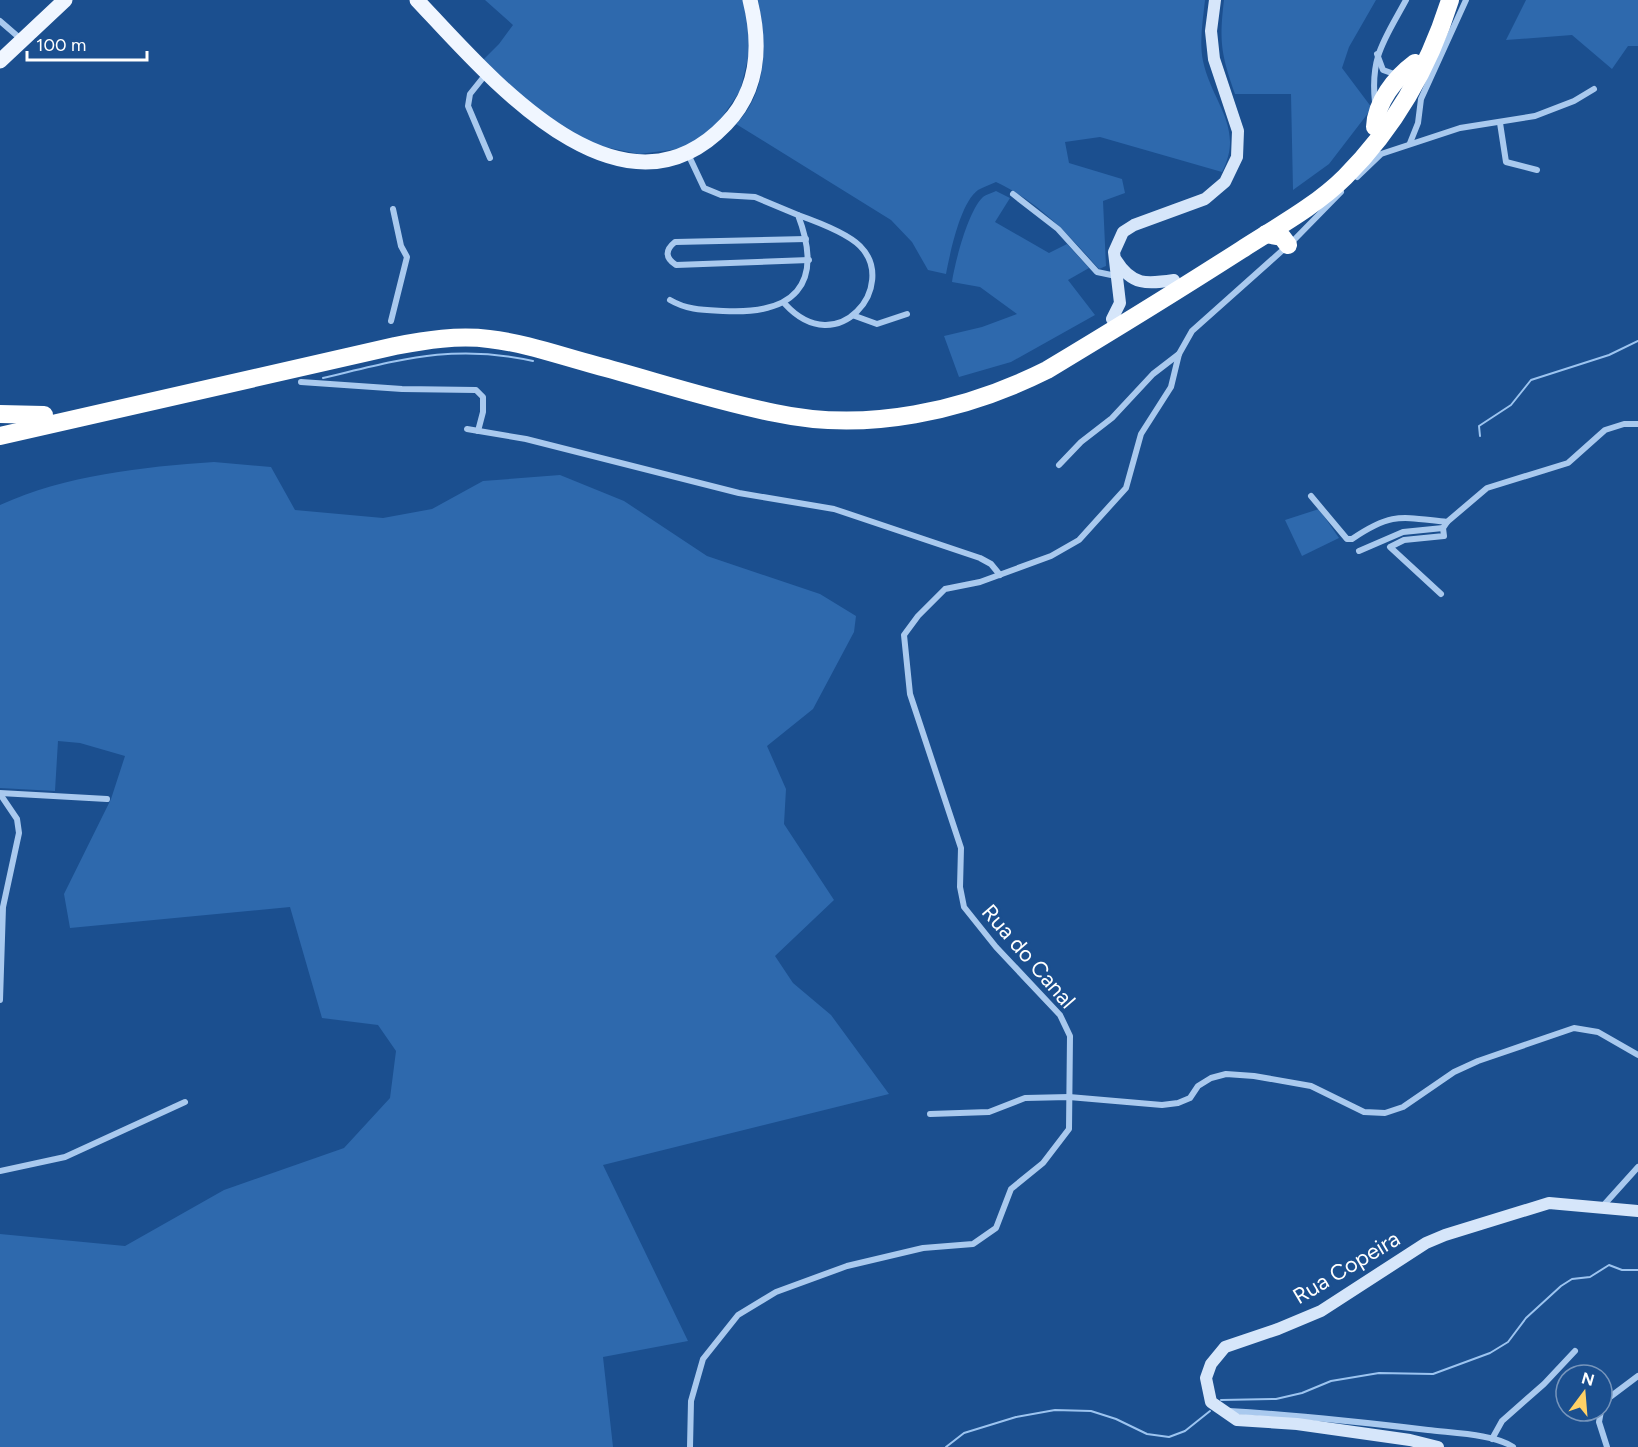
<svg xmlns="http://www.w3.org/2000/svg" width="1638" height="1447" font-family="Figtree,sans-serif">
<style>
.green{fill:#2e69ad}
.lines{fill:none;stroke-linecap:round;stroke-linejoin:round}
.stream{stroke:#9cc4f0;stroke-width:2}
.street{stroke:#a9c9ee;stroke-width:6}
.secondary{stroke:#d6e6fa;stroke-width:12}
.primary{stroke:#f0f6ff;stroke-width:15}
.highway{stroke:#fff;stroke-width:18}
.labels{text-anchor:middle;stroke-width:5;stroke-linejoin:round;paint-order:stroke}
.street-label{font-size:22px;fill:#fff;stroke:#1b4f8f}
</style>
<rect width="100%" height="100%" fill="#1b4f8f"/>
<!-- green -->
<g class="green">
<path d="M485,0H743L750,33L749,54L740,91L718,123L686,148L639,154L595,145L534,108L482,61L499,44L513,25Z"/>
<path d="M758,0H1205C1203,20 1199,41 1203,61C1212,103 1245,128 1222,172L1100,137L1065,142L1069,163L1122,179L1125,193L1103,201L1106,266L1099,269C1068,234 1039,202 996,182C990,185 983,187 978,190C960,203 950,254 946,274L928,270L912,242L891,220L736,124C769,91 766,42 758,0Z"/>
<path d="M1224,0H1376L1349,47L1342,68L1372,108L1329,164L1293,190L1291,94H1235C1221,54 1219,42 1224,0Z"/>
<path d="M1526,0H1638V46H1628L1612,69L1572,35L1506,40Z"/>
<path d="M996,191L1010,198L995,222L1049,253L1067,244L1089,268L1068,280L1095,315L1011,362L959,377L944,336L982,327L1017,314L980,287L952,282C955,262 968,211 983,197C985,195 992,193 996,191Z"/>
<path d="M214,462L271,467L295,510L383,518L432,509L483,481L560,475L624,501L707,556L820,594L856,616L854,632L813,709L767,746L786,789L784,824L834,900L775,956L793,983L831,1015L889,1094L603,1165L688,1341L603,1357L613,1447H0V1234L125,1246L224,1190L344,1148L390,1098L396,1051L378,1025L322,1018L290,907L70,928L64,894L111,799L125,756L80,743L58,741L55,791L0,788V505C66,475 142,467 214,462Z"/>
<path d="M1319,509L1339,538L1302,556L1285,520Z"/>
</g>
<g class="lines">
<!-- stream -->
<g class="stream">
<path d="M323,378C400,360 453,343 533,361"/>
<path d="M1480,436L1479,426L1511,405L1531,380L1609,355L1638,341"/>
<path d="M1221,1400L1276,1399L1302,1393L1331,1381L1379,1373L1433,1374L1490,1353L1508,1342L1526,1318L1561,1286L1572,1279L1590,1277L1609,1265L1622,1270H1638"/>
<path d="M946,1447L964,1433L1016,1417L1055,1410L1091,1411L1116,1419L1147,1434L1169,1437L1185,1431L1210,1411"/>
</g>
<!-- street -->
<g class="street">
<path d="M0,21L22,40"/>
<path d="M1377,54L1383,70L1397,75"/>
<path d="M486,74L470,94L468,106L490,158"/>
<path d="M1375,102C1370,56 1385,39 1406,0"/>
<path d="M1500,123L1506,162L1537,170"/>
<path d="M1410,143L1418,123L1421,99L1466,0"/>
<path d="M1357,177L1381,154L1460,128L1535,116L1574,101L1594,89"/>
<path d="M1013,194L1058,229L1097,272L1116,276"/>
<path d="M806,239L675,242C665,250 665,258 676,265L809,260"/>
<path d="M670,300C687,310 703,310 723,311C793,315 825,286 798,215L755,197L721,195L704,188L688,154"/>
<path d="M785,304C838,362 899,285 860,246C847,233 815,221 798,215"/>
<path d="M855,316L877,324L907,314"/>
<path d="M391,321L407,257L401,246L393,209"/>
<path d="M301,382L402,389L476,390L483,397V412L478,431"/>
<path d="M467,429L526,439L739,493L834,509L980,558L991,564L1000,575"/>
<path d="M1059,465L1081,442L1112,418L1153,374L1179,354"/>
<path d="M1311,496L1347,539H1352C1392,512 1400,517 1447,522"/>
<path d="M1359,551L1403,532L1443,528"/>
<path d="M1441,594L1390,547L1404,540L1444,536L1443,528L1447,522L1487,488L1568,463L1605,430L1624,424H1638"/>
<path d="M0,793L107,799"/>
<path d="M0,794L17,819L19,833L3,907L0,1000"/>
<path d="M930,1114L989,1112L1025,1098L1069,1097L1162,1105L1178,1103L1190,1098L1198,1086L1211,1078L1226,1074L1254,1076L1311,1086L1364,1112L1385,1113L1403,1107L1454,1072L1478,1061L1574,1028L1598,1032L1638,1055"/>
<path d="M0,1171L65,1157L185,1102"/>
<path d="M1602,1207L1638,1167"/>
<path d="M1602,1409L1610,1397L1638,1376"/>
<path d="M1229,1411C1296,1415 1361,1422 1428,1430C1450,1433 1495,1434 1513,1447"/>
<path d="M1601,1411L1599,1422L1607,1447"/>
<path d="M1492,1439L1502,1421L1544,1384L1575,1351"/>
<path d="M690,1447L691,1401L703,1359L738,1315L776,1292L847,1266L923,1248L973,1244L996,1228L1011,1189L1043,1163L1069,1129L1070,1036L1060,1015L996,947L964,907L960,887L961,848L910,694L904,635L918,616L945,589L980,582L1051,556L1079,540L1126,488L1141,434L1171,387L1179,354L1192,331L1294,240L1341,192"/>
</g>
<!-- secondary -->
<g class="secondary">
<path d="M1116,260C1132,286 1147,284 1174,280"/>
<path d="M1112,319L1120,303L1114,252L1123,232L1134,225L1205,199L1225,182L1237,157L1238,131L1214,59L1211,31L1215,0"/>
<path d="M1438,1447L1410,1440L1297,1424L1237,1420L1211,1402L1206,1378L1211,1364L1225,1347L1278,1329L1321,1311L1426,1243L1445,1235L1549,1203L1638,1211"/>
</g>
<!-- primary -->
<g class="primary">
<path d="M417,0C487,74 620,235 726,124C759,90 761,44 750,0"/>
<path d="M0,61L65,0"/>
</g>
<!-- highway -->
<g class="highway">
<path d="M1375,127C1376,102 1395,78 1415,63"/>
<path d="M1266,234L1282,237L1288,245"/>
<path d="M0,414L44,415"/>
<path d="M0,436L395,346C426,340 458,335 489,339C525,343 561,356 595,365C655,381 714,401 775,413C867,433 965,411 1047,370C1112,331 1177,291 1241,250C1275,228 1316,206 1345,177C1395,127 1429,67 1450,0"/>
</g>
</g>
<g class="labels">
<!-- street labels -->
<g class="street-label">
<text transform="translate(1029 956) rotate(49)" y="8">Rua do Canal</text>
<text transform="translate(1346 1267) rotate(-31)" y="8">Rua Copeira</text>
</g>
</g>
<!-- north arrow -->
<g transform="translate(1584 1393) rotate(16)"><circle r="28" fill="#1b4f8f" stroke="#7695bc" stroke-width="1.5"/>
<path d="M0-4.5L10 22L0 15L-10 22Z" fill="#ffd166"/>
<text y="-9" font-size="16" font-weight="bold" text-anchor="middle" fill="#ffffff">N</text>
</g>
<!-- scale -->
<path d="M27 51v9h120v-9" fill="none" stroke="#ffffff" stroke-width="3"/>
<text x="36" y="51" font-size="18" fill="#ffffff" stroke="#1b4f8f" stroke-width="4.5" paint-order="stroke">100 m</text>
</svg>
